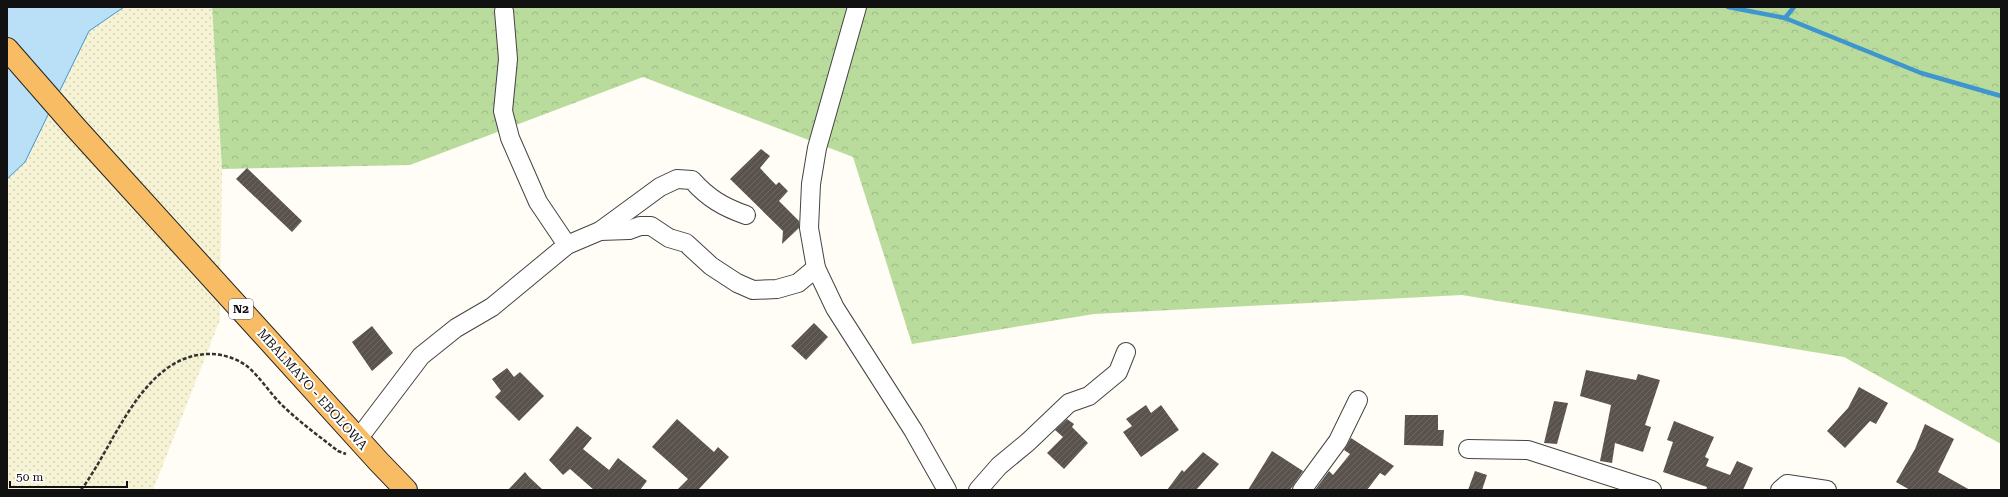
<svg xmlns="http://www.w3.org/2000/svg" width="2008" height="497" font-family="'Roboto Serif',serif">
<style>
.farmland{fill:url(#farmland-dots)}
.forest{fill:url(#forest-crowns)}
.water{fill:#b9e0f7;stroke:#3f96cf}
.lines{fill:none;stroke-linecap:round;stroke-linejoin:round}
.stream{stroke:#3f96cf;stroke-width:4.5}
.building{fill:url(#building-hatch)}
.minor-casing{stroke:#444;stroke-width:20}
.trunk-casing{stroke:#222;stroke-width:24}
.path{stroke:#333;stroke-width:2.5;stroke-dasharray:4 2;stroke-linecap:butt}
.minor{stroke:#fff;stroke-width:18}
.trunk{stroke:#f7bc64;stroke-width:22}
.labels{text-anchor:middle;stroke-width:4;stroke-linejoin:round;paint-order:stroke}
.shield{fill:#fff;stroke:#585858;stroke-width:1}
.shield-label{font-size:12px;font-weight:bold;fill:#111}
.street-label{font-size:13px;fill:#111;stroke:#fff}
</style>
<defs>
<pattern id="farmland-dots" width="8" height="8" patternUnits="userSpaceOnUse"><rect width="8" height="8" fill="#f6f3d4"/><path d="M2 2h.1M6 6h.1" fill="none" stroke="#d2cfb5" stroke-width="1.8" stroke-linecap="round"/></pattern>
<pattern id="forest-crowns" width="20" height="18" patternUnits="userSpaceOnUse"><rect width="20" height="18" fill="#b9dc9c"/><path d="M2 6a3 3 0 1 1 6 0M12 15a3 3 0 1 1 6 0" fill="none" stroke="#9ebc85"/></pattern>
<pattern id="building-hatch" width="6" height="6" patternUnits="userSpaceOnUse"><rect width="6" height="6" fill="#5a524d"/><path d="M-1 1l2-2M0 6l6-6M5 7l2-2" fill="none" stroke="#6d6662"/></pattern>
</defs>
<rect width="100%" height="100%" fill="#fffdf5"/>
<!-- farmland -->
<path class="farmland" d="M124,7H212L222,169L220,320L153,490H7V179L25,162L89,31Z"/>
<!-- forest -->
<path class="forest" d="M212,7H2001V444L1844,357L1462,295L1094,314L912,344L853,157L643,77L410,165L222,169Z"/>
<!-- water -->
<path class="water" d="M7,7H124L89,31L25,162L7,179Z"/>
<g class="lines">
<!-- stream -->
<g class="stream">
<path d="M1728,7L1785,18L1794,7"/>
<path d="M1785,18L1921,73L2001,96"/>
</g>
</g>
<!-- building -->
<g class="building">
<path d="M761,149L770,156L760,168L776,185L779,182L788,191L779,201L799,221V228L782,244L783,231L730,179Z"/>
<path d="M247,168L302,221L292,232L236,179Z"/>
<path d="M814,323L828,337L806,360L791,346Z"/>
<path d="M372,326L393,353L372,371L352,342Z"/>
<path d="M507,368L514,377L520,372L544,396L519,421L495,397L501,391L492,379Z"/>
<path d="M1586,370L1636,380L1638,374L1660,380L1645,425L1651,427L1643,452L1615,443L1612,463L1600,461L1611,405L1580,396Z"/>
<path d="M1859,387L1888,403L1876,424L1870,421L1845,448L1827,431L1848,408Z"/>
<path d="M1554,401L1568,403L1557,444L1544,443Z"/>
<path d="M1146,405L1151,413L1161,405L1179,430L1141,457L1123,432L1132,426L1126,419Z"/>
<path d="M1405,415H1438V430H1444L1443,446L1404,445Z"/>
<path d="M677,419L714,452L718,447L729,457L698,490H677L688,479L652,447Z"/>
<path d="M1067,419L1074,424L1072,427L1088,443L1064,469L1047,453L1063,437L1055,430Z"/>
<path d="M1674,421L1714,437L1705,457L1709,459L1706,466L1730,475L1737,461L1753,468L1743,490H1706L1707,487L1663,472L1673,442L1667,440Z"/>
<path d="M1925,424L1954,439L1938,472L1970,490H1910L1896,482L1915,449Z"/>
<path d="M577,426L592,438L583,449L609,470L618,458L647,481L640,490H594L570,469L563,475L549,460Z"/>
<path d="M1351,438L1394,466L1385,476L1380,473L1367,490H1315L1329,471L1333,475L1350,454L1344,450Z"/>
<path d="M1272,451L1303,471L1290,490H1248Z"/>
<path d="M1203,452L1219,464L1196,490H1167L1182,470L1184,472Z"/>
<path d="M1475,471L1487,475L1482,490H1468Z"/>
<path d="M525,472L529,477L543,490H508Z"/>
</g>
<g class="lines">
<defs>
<g id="minor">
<path d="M857,7L817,148L811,184L809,228L816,268L835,308L913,430L947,490"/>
<path d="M504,11L508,59L503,111L510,138L538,202L567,245"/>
<path d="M600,231L660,187L677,179L692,180C708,198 723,207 746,215"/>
<path d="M358,439L421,356L456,328L492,307L567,245L600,231L629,230L640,226H651L669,238L686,243L711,266L737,283L753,290L777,289L798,283L816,268"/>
<path d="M1468,449L1528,450L1652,490"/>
<path d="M978,490L999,466L1028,442L1069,403L1089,396L1118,372L1126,352"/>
<path d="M1302,490L1338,441L1358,400"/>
<path d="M1780,490L1787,484L1827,490"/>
</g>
<path id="trunk" d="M7,49L76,128L379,462L406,490"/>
</defs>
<!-- minor casing -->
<use href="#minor" class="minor-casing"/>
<!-- trunk casing -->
<use href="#trunk" class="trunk-casing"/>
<!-- path -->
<path class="path" d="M81,490C115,445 143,353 211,354C223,354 238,359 248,367C261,378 271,395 284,407C301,423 320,437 338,451L346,454"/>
<!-- minor -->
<use href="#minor" class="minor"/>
<!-- trunk -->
<use href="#trunk" class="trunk"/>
</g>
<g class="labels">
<!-- shield labels -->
<rect class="shield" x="229" y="299" width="24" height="20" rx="3"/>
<g class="shield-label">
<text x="241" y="313">N2</text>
</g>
<!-- street labels -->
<g class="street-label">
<text transform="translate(313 389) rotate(48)" y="5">MBALMAYO - EBOLOWA</text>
</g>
</g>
<!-- border -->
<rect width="2008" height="497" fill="none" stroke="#111111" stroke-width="16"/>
<!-- scale -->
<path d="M10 481v6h117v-6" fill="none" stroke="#111111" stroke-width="2"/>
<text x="16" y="481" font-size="12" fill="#111111" stroke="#ffffff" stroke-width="3" paint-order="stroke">50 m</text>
</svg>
